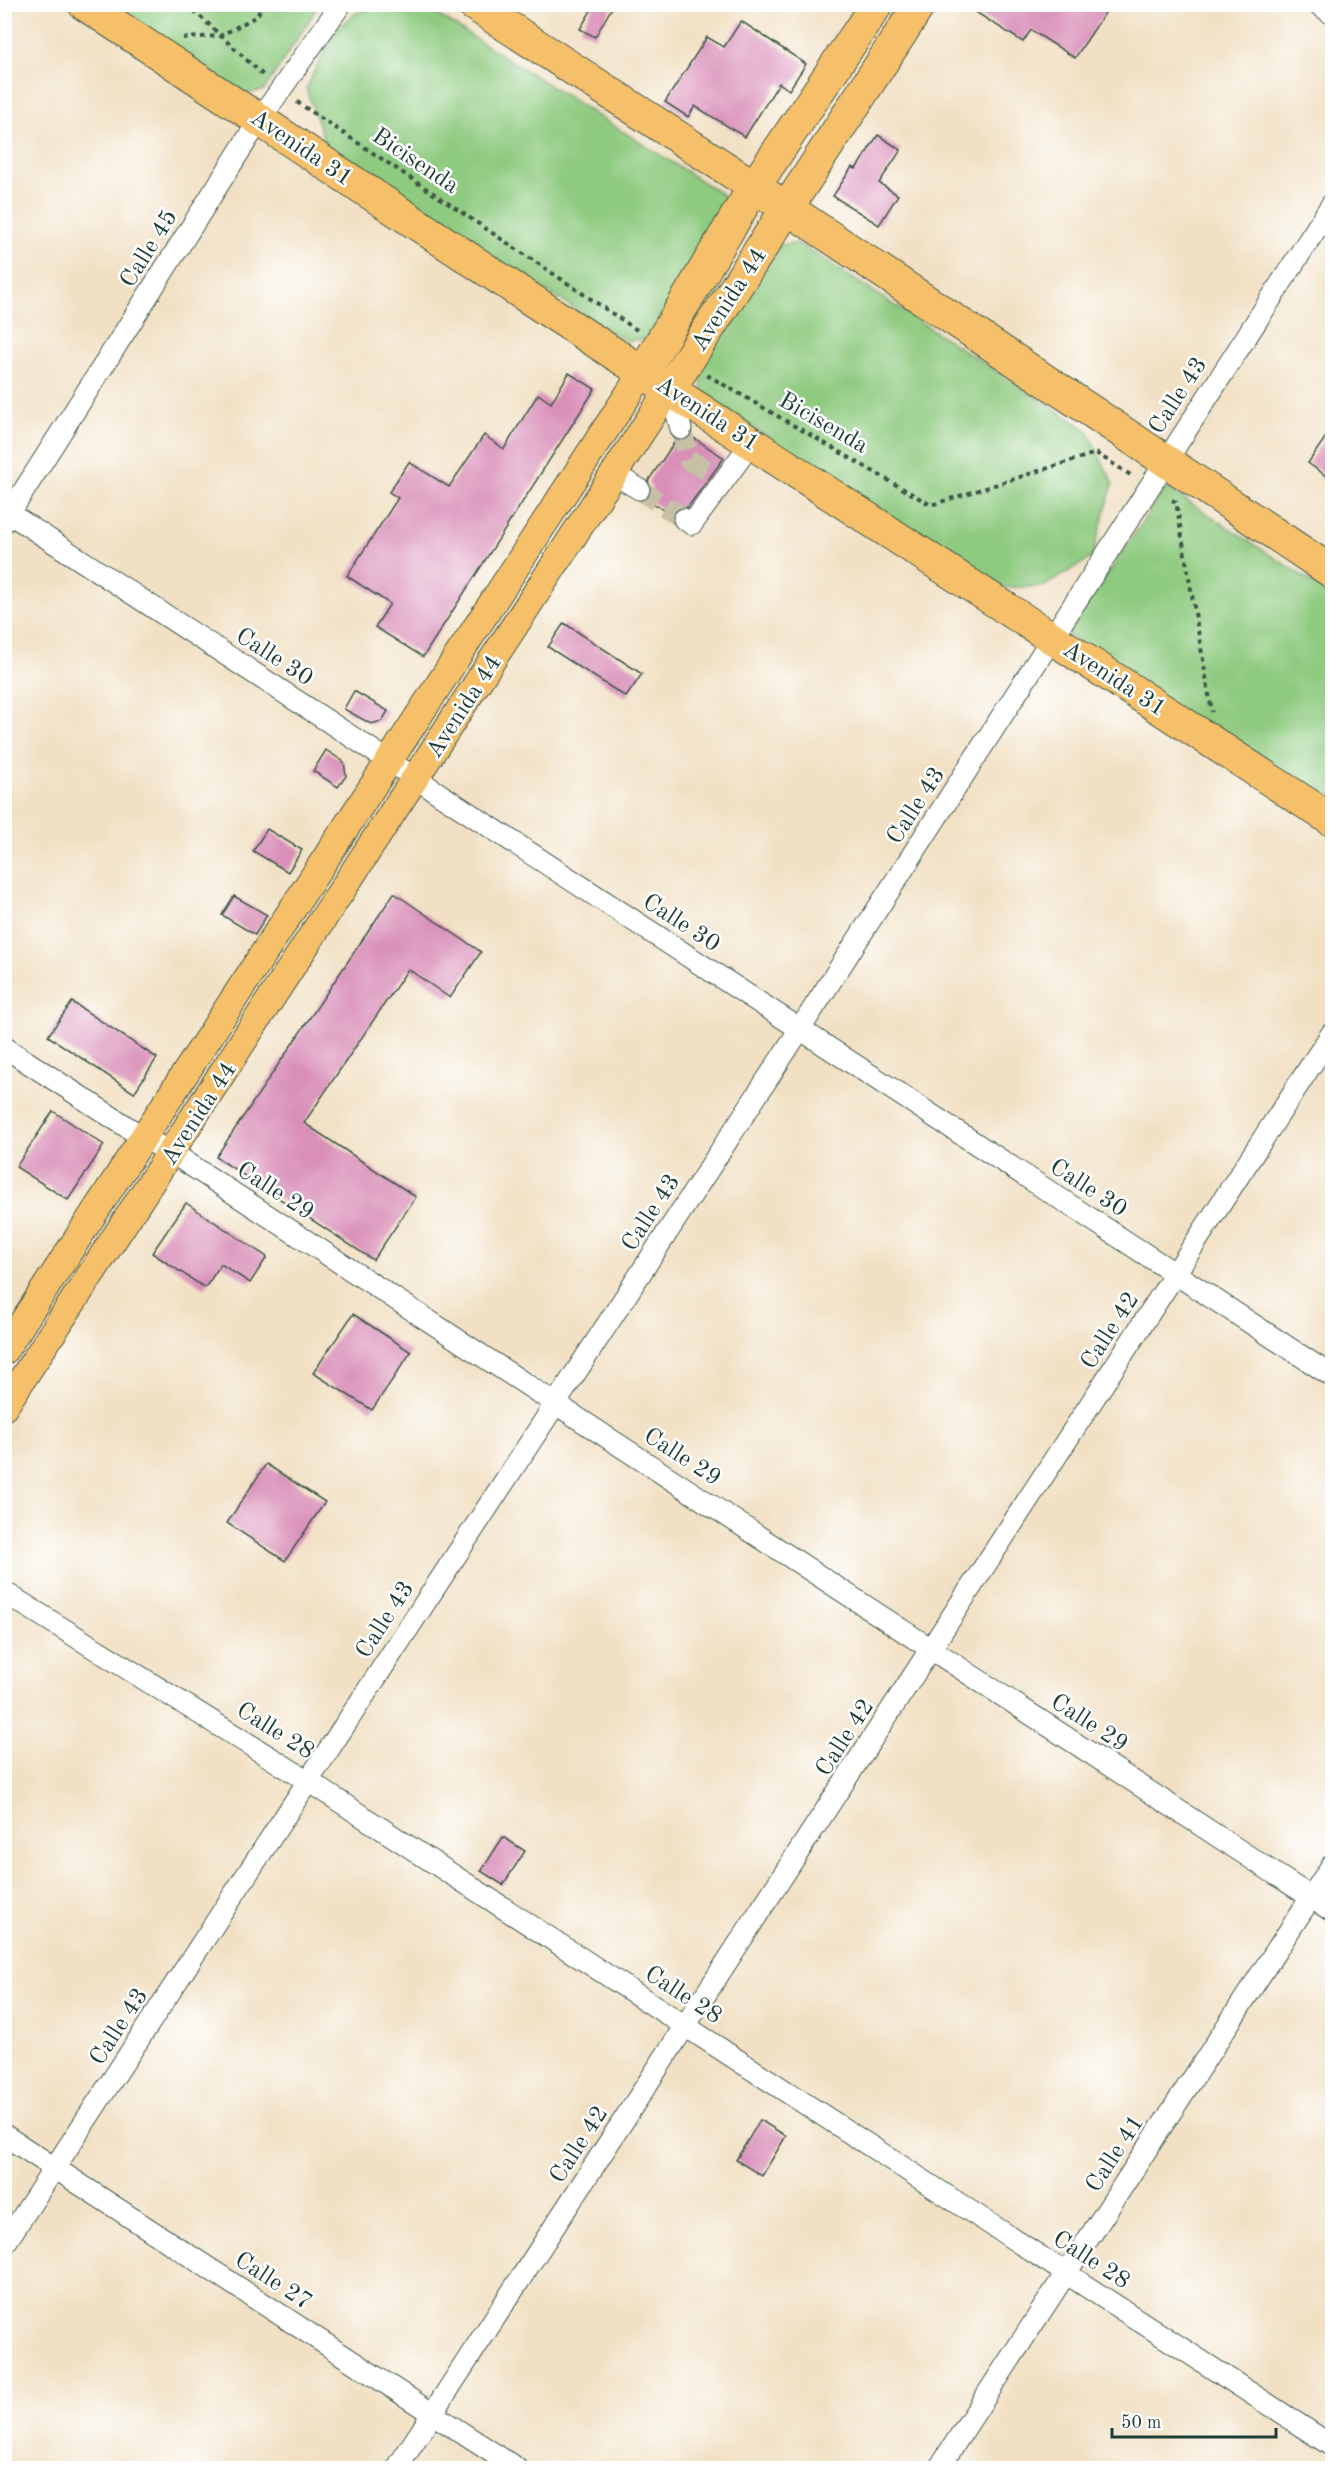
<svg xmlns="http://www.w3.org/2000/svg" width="1337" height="2473" font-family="'Old Standard TT',serif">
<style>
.green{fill:#8eca7f;stroke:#56845a;stroke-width:1.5}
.building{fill:#d98fb8}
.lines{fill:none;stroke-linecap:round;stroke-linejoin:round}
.minor-tunnel{stroke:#c7bfa6;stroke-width:21;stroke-dasharray:21 10;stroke-linecap:butt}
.minor-casing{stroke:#3e5549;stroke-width:23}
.major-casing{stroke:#3e5549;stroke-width:29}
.highway-casing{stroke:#3e5549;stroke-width:34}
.path{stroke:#3e5549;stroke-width:4;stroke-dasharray:4.5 4.5;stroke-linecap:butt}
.minor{stroke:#fff;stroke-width:21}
.major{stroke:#f6c06b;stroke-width:27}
.highway{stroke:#f6c06b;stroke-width:32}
.labels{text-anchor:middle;stroke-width:5;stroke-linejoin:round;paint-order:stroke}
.street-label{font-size:24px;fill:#1f3d34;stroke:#fff}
</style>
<rect width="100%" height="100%" fill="#fff"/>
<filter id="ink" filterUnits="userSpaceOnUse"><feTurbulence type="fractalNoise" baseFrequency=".0167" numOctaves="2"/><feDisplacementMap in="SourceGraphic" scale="12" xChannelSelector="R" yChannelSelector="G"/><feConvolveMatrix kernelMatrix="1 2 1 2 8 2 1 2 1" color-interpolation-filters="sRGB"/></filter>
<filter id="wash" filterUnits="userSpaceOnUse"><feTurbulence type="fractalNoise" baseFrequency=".008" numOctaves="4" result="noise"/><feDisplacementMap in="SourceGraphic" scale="24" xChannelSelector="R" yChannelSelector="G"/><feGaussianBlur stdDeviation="1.35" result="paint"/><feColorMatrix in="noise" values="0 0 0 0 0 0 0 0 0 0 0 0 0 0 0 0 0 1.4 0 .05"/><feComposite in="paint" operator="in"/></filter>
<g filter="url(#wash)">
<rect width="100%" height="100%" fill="#f1e0c3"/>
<!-- green -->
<g class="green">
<path d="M108,5H319L264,90L246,94Z"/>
<path d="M406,5H422L722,194L727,213L645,339L626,341L329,154L306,89L333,32L359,11Z"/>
<path d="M798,243L1087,430L1113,483L1092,557L1045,586L1000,588L703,395L699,368L780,245Z"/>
<path d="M1166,487L1332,595V808L1067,635Z"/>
</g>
<g id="blocks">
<!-- building -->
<g class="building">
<path d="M595,4H614L595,37L580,29Z"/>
<path d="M963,4H1111L1075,58L1031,30L1023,42Z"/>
<path d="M741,21L806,64L789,90L779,83L745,137L695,106L688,117L665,102L707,37L724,47Z"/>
<path d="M878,135L901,150L879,183L898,195L879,225L833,196L852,167L856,169Z"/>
<path d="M569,373L595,389L423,657L375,627L390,604L347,576L398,498L389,492L409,462L449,487L484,435L504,449L538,394L551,403Z"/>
<path d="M1332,428V480L1308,463Z"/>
<path d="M691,436L724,458L688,507L678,508L672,516L647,499L652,490L648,481L676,440L685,441Z"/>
<path d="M564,623L642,674L626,697L548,647Z"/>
<path d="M354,691L388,711L382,721L371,724L344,709Z"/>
<path d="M326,750L344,762L346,776L338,787L313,771Z"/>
<path d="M267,829L302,850L288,872L253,851Z"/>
<path d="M394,893L481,952L450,998L408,969L304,1123L416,1197L373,1260L216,1157Z"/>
<path d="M234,896L267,915L255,935L222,915Z"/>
<path d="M72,1002L157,1058L134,1093L48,1036Z"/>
<path d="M53,1111L104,1145L68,1200L16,1167Z"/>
<path d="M186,1203L267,1257L250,1283L221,1264L205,1288L152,1253Z"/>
<path d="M353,1314L411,1352L372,1410L313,1373Z"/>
<path d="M266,1464L325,1502L285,1561L227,1523Z"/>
<path d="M503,1837L525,1851L503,1885L481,1871Z"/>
<path d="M760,2120L786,2136L762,2176L736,2160Z"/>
</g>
</g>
</g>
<g filter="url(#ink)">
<use href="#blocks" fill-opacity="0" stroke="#3e5549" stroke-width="1.5"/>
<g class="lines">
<!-- minor-tunnel -->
<g class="minor-tunnel">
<path d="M681,429L689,460L715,475"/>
<path d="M639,489L684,519"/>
</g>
<defs>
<g id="minor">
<path d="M1318,4L1332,14"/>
<path d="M670,388L681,429"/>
<path d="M614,474L639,489"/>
<path d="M4,510L1332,1376"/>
<path d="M684,519L692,524L752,442"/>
<path d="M4,522L260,119L341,4"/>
<path d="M4,1047L144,1138L172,1153L1332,1911"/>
<path d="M4,1592L308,1781L1332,2446"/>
<path d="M4,2135L516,2468"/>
<path d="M4,2245C270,1839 537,1433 802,1026C980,753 1154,477 1332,204"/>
<path d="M397,2468L1332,1033"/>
<path d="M939,2468L1332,1865"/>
</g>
<g id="major">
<path d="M4,1351L643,372"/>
<path d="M4,1407L670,388"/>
</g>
<g id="highway">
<path d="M84,4L550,312L1332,820"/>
<path d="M473,4L787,208L1332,572"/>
<path d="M643,372L754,187L877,4"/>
<path d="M670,388L920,4"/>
</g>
</defs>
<!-- minor casing -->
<use href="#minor" class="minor-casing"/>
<!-- major casing -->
<use href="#major" class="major-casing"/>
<!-- highway casing -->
<use href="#highway" class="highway-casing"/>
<!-- path -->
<g class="path">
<path d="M187,4L265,77"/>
<path d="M183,38L220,36L257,16L263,4"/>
<path d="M297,102L637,330"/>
<path d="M707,375L931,505L1096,453L1132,476"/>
<path d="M1172,500L1176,502L1212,712"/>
</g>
<!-- minor -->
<use href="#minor" class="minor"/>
<!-- major -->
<use href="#major" class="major"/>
<!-- highway -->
<use href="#highway" class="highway"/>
</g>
</g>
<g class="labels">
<!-- street labels -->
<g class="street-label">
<text transform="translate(302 147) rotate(34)" y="8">Avenida 31</text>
<text transform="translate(416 160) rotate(34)" y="8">Bicisenda</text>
<text transform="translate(148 248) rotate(-58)" y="8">Calle 45</text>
<text transform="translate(728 299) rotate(-57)" y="8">Avenida 44</text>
<text transform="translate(1177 395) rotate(-57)" y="8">Calle 43</text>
<text transform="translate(708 413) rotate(33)" y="8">Avenida 31</text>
<text transform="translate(824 422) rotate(30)" y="8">Bicisenda</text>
<text transform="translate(275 656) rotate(33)" y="8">Calle 30</text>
<text transform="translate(1115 678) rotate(33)" y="8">Avenida 31</text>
<text transform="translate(463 706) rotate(-57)" y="8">Avenida 44</text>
<text transform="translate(915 805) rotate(-57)" y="8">Calle 43</text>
<text transform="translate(682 922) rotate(33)" y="8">Calle 30</text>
<text transform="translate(198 1113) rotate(-57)" y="8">Avenida 44</text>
<text transform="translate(1089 1187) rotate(33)" y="8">Calle 30</text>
<text transform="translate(276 1190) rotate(33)" y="8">Calle 29</text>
<text transform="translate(650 1212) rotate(-57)" y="8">Calle 43</text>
<text transform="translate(1109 1330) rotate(-57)" y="8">Calle 42</text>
<text transform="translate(683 1456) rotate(33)" y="8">Calle 29</text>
<text transform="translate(384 1619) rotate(-57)" y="8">Calle 43</text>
<text transform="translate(1090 1722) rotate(33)" y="8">Calle 29</text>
<text transform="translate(276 1730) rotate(32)" y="8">Calle 28</text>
<text transform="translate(844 1737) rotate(-57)" y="8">Calle 42</text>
<text transform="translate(684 1994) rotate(33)" y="8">Calle 28</text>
<text transform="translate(118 2026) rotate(-57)" y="8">Calle 43</text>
<text transform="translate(578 2144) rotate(-57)" y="8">Calle 42</text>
<text transform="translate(1114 2153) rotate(-57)" y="8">Calle 41</text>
<text transform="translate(1092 2259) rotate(33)" y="8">Calle 28</text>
<text transform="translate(274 2280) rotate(33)" y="8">Calle 27</text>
</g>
</g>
<!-- margin -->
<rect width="1337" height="2473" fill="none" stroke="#fff" stroke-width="24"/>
<!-- scale -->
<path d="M1112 2428v9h164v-9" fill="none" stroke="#1f3d34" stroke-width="3"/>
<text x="1121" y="2428" font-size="18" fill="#1f3d34" stroke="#ffffff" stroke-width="4.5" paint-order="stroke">50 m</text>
</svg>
